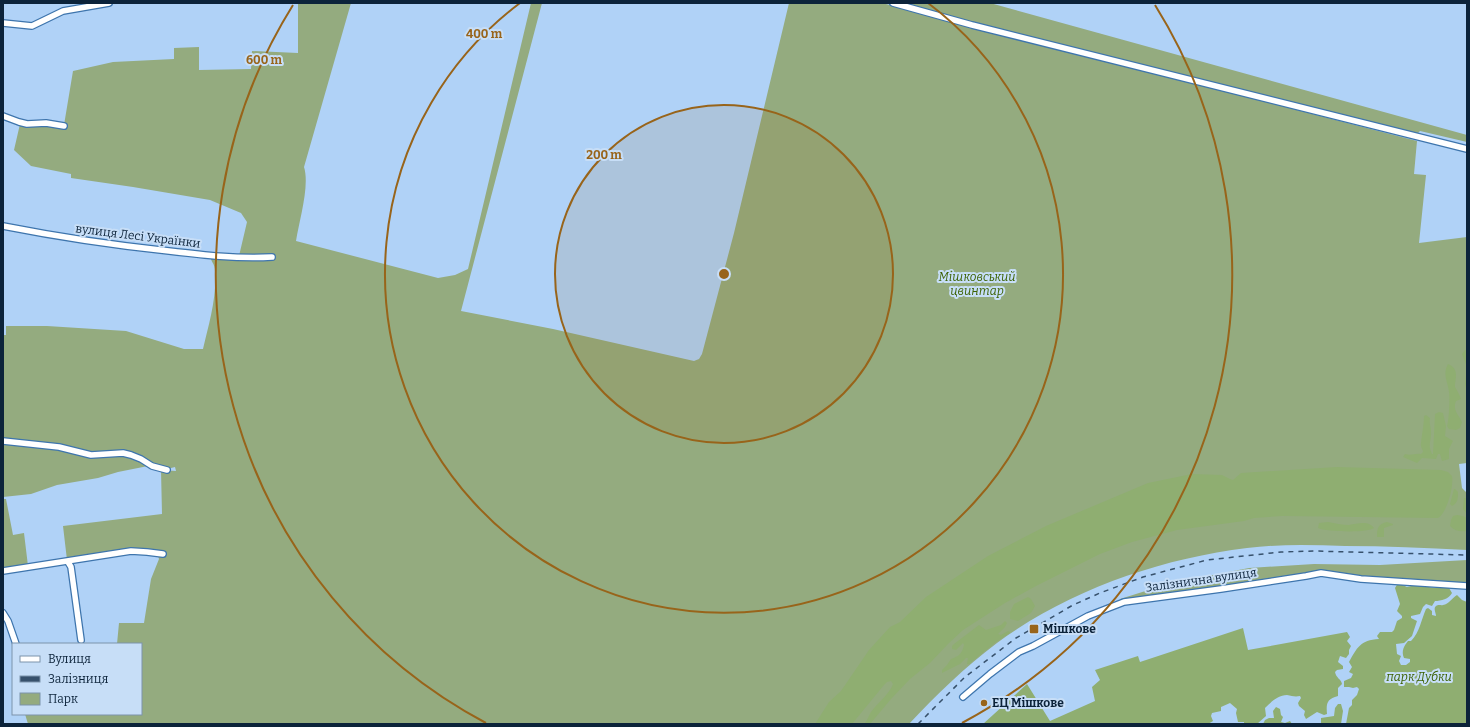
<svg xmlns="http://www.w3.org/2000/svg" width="1470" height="727" font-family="Bitter,serif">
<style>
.green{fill:#94ab7f}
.forest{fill:#8fae71}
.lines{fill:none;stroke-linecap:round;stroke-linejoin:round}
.minor-casing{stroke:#3e75ad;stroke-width:8}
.minor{stroke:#fff;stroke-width:5.5}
.rail{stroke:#37516c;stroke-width:1.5;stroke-dasharray:5 5;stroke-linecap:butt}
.ring{fill:none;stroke:#98641a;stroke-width:2}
.poi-dot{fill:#98641a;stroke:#c7def7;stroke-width:1.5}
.labels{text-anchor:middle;stroke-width:4;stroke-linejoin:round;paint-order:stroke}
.street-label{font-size:12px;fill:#0c233a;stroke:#c7def7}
.park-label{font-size:12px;font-style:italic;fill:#3d6203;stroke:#c7def7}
.poi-label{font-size:12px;font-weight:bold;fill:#0c233a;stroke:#c7def7;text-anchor:start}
.centre{fill:#98641a;stroke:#c7def7;stroke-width:2}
.ring-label{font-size:12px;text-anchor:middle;font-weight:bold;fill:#98641a;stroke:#c7def7;stroke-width:4;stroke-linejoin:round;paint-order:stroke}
</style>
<rect width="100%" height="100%" fill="#b0d2f7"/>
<!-- green -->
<g class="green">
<path d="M298,3H351L304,167C310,186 299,221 296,241L438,278L455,275L468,269L531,3H542L461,311L553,329L694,361L699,359L702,354L734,233L789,3H882L1417,141L1414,174L1426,175L1419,243L1467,237V463L1459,464L1462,488L1467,493V550C1426,548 1385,546 1345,546C1312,545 1279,544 1247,548C1159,559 1069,590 997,643C965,667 936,695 909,724H28L25,714H141V644H117L119,623H144L151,579L159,559L158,556L148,551L67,560L63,526L162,514L161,470L176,471L175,467L167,469L159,467L131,454H99L3,440V335H6V326H47L126,331L184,349H203C209,324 217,297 215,271C215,263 210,262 210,253L239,256L247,222L241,213L210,200L133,187L71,178V174L31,166L14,150L20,124L64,125L73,71L113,62L174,59V48L199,47V70L251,69L252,51L298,53Z"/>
<path d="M901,3H990L1467,135V142L1420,131L1417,134L951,17Z"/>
<path d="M3,442L45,447L81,454L131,456L148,466L118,472L98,478L57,485L31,494L3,497Z"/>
<path d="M3,499H6L13,535L24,533L28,566L3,570Z"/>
<path d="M1467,560V584L1361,577L1326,571L1121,601L1120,599L1171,583L1249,568L1314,564L1380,565Z"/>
</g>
<!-- forest -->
<g class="forest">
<path d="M1465,350H1467V391L1465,384L1467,367L1462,354Z"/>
<path d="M1448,364C1460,369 1455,379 1455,387L1459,394L1461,399L1456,401C1452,410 1459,415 1462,422L1460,428L1456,430L1449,429L1447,426C1449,422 1450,397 1449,392C1448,382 1442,374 1448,364Z"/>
<path d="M1439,412L1443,413L1446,426L1445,436L1453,441L1449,449V459L1442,461L1440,454H1438L1436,459L1422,458L1417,463L1403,457L1405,454C1411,456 1415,453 1421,454L1423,452C1423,449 1420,447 1421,443C1422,433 1424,425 1424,416L1426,415L1430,418C1429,424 1431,426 1431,431C1432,440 1427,444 1432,454H1433L1435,414Z"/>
<path d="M1337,467L1441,470L1448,472L1452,476C1454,486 1447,513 1438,518L1282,516L1254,518L1244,521L1177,530L1132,542L1100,554L1036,586L1005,603L963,630L948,644L930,663L910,679L891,699L870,724L865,723C868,719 869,715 871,712C878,702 889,695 893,684L891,681L887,682L884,685L852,724H815L829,702L841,691L869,650L890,627L900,622L926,597L988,556L1046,526L1148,483L1192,474L1222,475L1230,479L1233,480L1241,473Z"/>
<path d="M1454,489H1455L1458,492C1458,498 1458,503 1452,506L1450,504Z"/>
<path d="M1464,498H1467V514L1463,509Z"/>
<path d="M1457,515L1463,516L1467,518V531C1460,532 1455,531 1450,526L1451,520L1453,516Z"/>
<path d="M1328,522C1335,523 1342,525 1349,525C1357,524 1368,520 1374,528C1369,533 1326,532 1318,528L1319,523Z"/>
<path d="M1387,522L1393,524V525L1384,528V537H1377C1377,528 1378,524 1387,522Z"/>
<path d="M1398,583L1407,587L1416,585L1435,588L1446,587L1449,588L1452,593C1449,599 1441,601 1435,601L1432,606L1426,604L1423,607L1420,614L1411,616V618L1417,621L1412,636L1404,643L1396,644L1397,654L1401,656L1399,661L1401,665H1406L1410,662V659L1404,658C1401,651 1404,646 1408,641H1411C1420,632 1421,620 1426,609L1428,608L1432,611V615L1436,616C1436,613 1433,608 1436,606C1439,604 1441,606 1443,605C1449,604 1452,598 1457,595L1462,600L1467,602V724H1346L1349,708L1352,705V700L1357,695L1359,689L1357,687L1353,688L1349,687H1344V681L1351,678L1353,674L1349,672L1352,667L1349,662C1357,648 1360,640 1379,639L1377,636L1380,632H1392L1394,630L1397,621L1402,618V616L1397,611L1400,604L1395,588Z"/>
<path d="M1028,597L1031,599L1035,606L1031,613L1018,621L1010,619V612L1014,604Z"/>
<path d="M1005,621L1007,623L1005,627L998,634L1001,635L1008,631L1010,632V633L996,642L969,664H967L968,658H966L960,664L942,673V670L947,665L951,659C959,656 962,654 964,645L963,643L956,650L952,649V646L954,644L979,625L986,630L1001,625Z"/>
<path d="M1243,628L1248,650L1347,632L1350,637L1347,641L1351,646L1349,650V654L1346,658L1340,656L1338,662L1343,666V669L1337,670L1335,672C1336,678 1341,679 1342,684L1338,688V696C1327,699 1326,703 1327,714L1324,715L1317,712L1306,719L1304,715L1305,711L1299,706L1298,703L1301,698L1300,696C1295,697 1292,696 1287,695C1278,695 1271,702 1265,708L1266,716L1257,724H1244V722H1238L1236,713L1237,709L1230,703L1221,707V711L1212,713L1211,716L1213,721L1208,724H983L1027,684L1050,721L1095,701L1092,687L1100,680L1095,670L1138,656L1140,662Z"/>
<path d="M1338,704H1341L1343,711L1341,724H1321V718L1334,716L1335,708Z"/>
<path d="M1276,707L1280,709L1281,715L1283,717L1281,722L1285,723L1290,721L1292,724H1263L1265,720L1269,718H1274L1273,711Z"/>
</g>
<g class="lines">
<defs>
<g id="minor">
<path d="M893,3L972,25L1467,149"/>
<path d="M3,23L32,26L63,11L109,3"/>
<path d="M3,116L19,122L27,124L46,123L64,126"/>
<path d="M3,226C59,237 112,245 169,251C203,255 237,259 272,257"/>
<path d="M3,441L59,447L91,455L123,453L131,455L141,459L152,466L167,470"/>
<path d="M68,562L71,567L81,640"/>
<path d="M3,571L131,551L147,552L163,554"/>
<path d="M3,613L8,621L16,644"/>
<path d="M963,697L990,674L1019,652L1033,646L1088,616L1124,602L1221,589L1306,576L1321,573L1361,579L1467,586"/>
</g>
</defs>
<!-- minor casing -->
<use href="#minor" class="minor-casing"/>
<!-- minor -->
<use href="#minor" class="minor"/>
<!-- rail -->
<path class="rail" d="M918,724L965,677L1016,638L1073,605L1100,593L1143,577L1207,560L1281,552L1314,551L1467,555"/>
</g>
<!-- distance rings -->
<circle cx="724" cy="274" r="169" fill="#98641a" fill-opacity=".12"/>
<g class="ring">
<circle cx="724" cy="274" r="169"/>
<path d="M928 3A339 339 0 1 1 520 3"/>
<path d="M486 723A508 508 0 0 1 293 5M1155 5A508 508 0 0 1 962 723"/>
</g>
<!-- markers -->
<g class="poi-dot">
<rect x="1029" y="624" width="10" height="10" rx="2"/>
<circle cx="984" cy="703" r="4"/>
</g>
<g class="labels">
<!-- street labels -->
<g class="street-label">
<text transform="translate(138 236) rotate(7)" y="4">вулиця Лесі Українки</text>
<text transform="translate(1201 580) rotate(-8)" y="4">Залізнична вулиця</text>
</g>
<!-- park labels -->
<g class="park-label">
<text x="977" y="281">Мішковський<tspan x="977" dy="14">цвинтар</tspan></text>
<text x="1419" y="681">парк Дубки</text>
</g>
<!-- poi labels -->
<g class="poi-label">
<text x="1043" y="633">Мішкове</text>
<text x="992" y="707">ЕЦ Мішкове</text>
</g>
</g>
<circle cx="724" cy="274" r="6" class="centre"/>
<g class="ring-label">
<text x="484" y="38">400 m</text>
<text x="264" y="64">600 m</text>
<text x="604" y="159">200 m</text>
</g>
<!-- border -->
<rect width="1470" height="727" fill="none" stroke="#0c233a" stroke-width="8"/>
<!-- legend -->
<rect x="12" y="643" width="130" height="72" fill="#c7def7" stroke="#7c93ab"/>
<rect x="20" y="656" width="20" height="6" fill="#ffffff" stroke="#7c93ab"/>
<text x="48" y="663" font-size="12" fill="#0c233a">Вулиця</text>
<rect x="20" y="676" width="20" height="6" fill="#37516c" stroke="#7c93ab"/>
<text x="48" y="683" font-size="12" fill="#0c233a">Залізниця</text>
<rect x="20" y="693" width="20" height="12" fill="#94ab7f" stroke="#7c93ab"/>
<text x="48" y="703" font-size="12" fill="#0c233a">Парк</text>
</svg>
